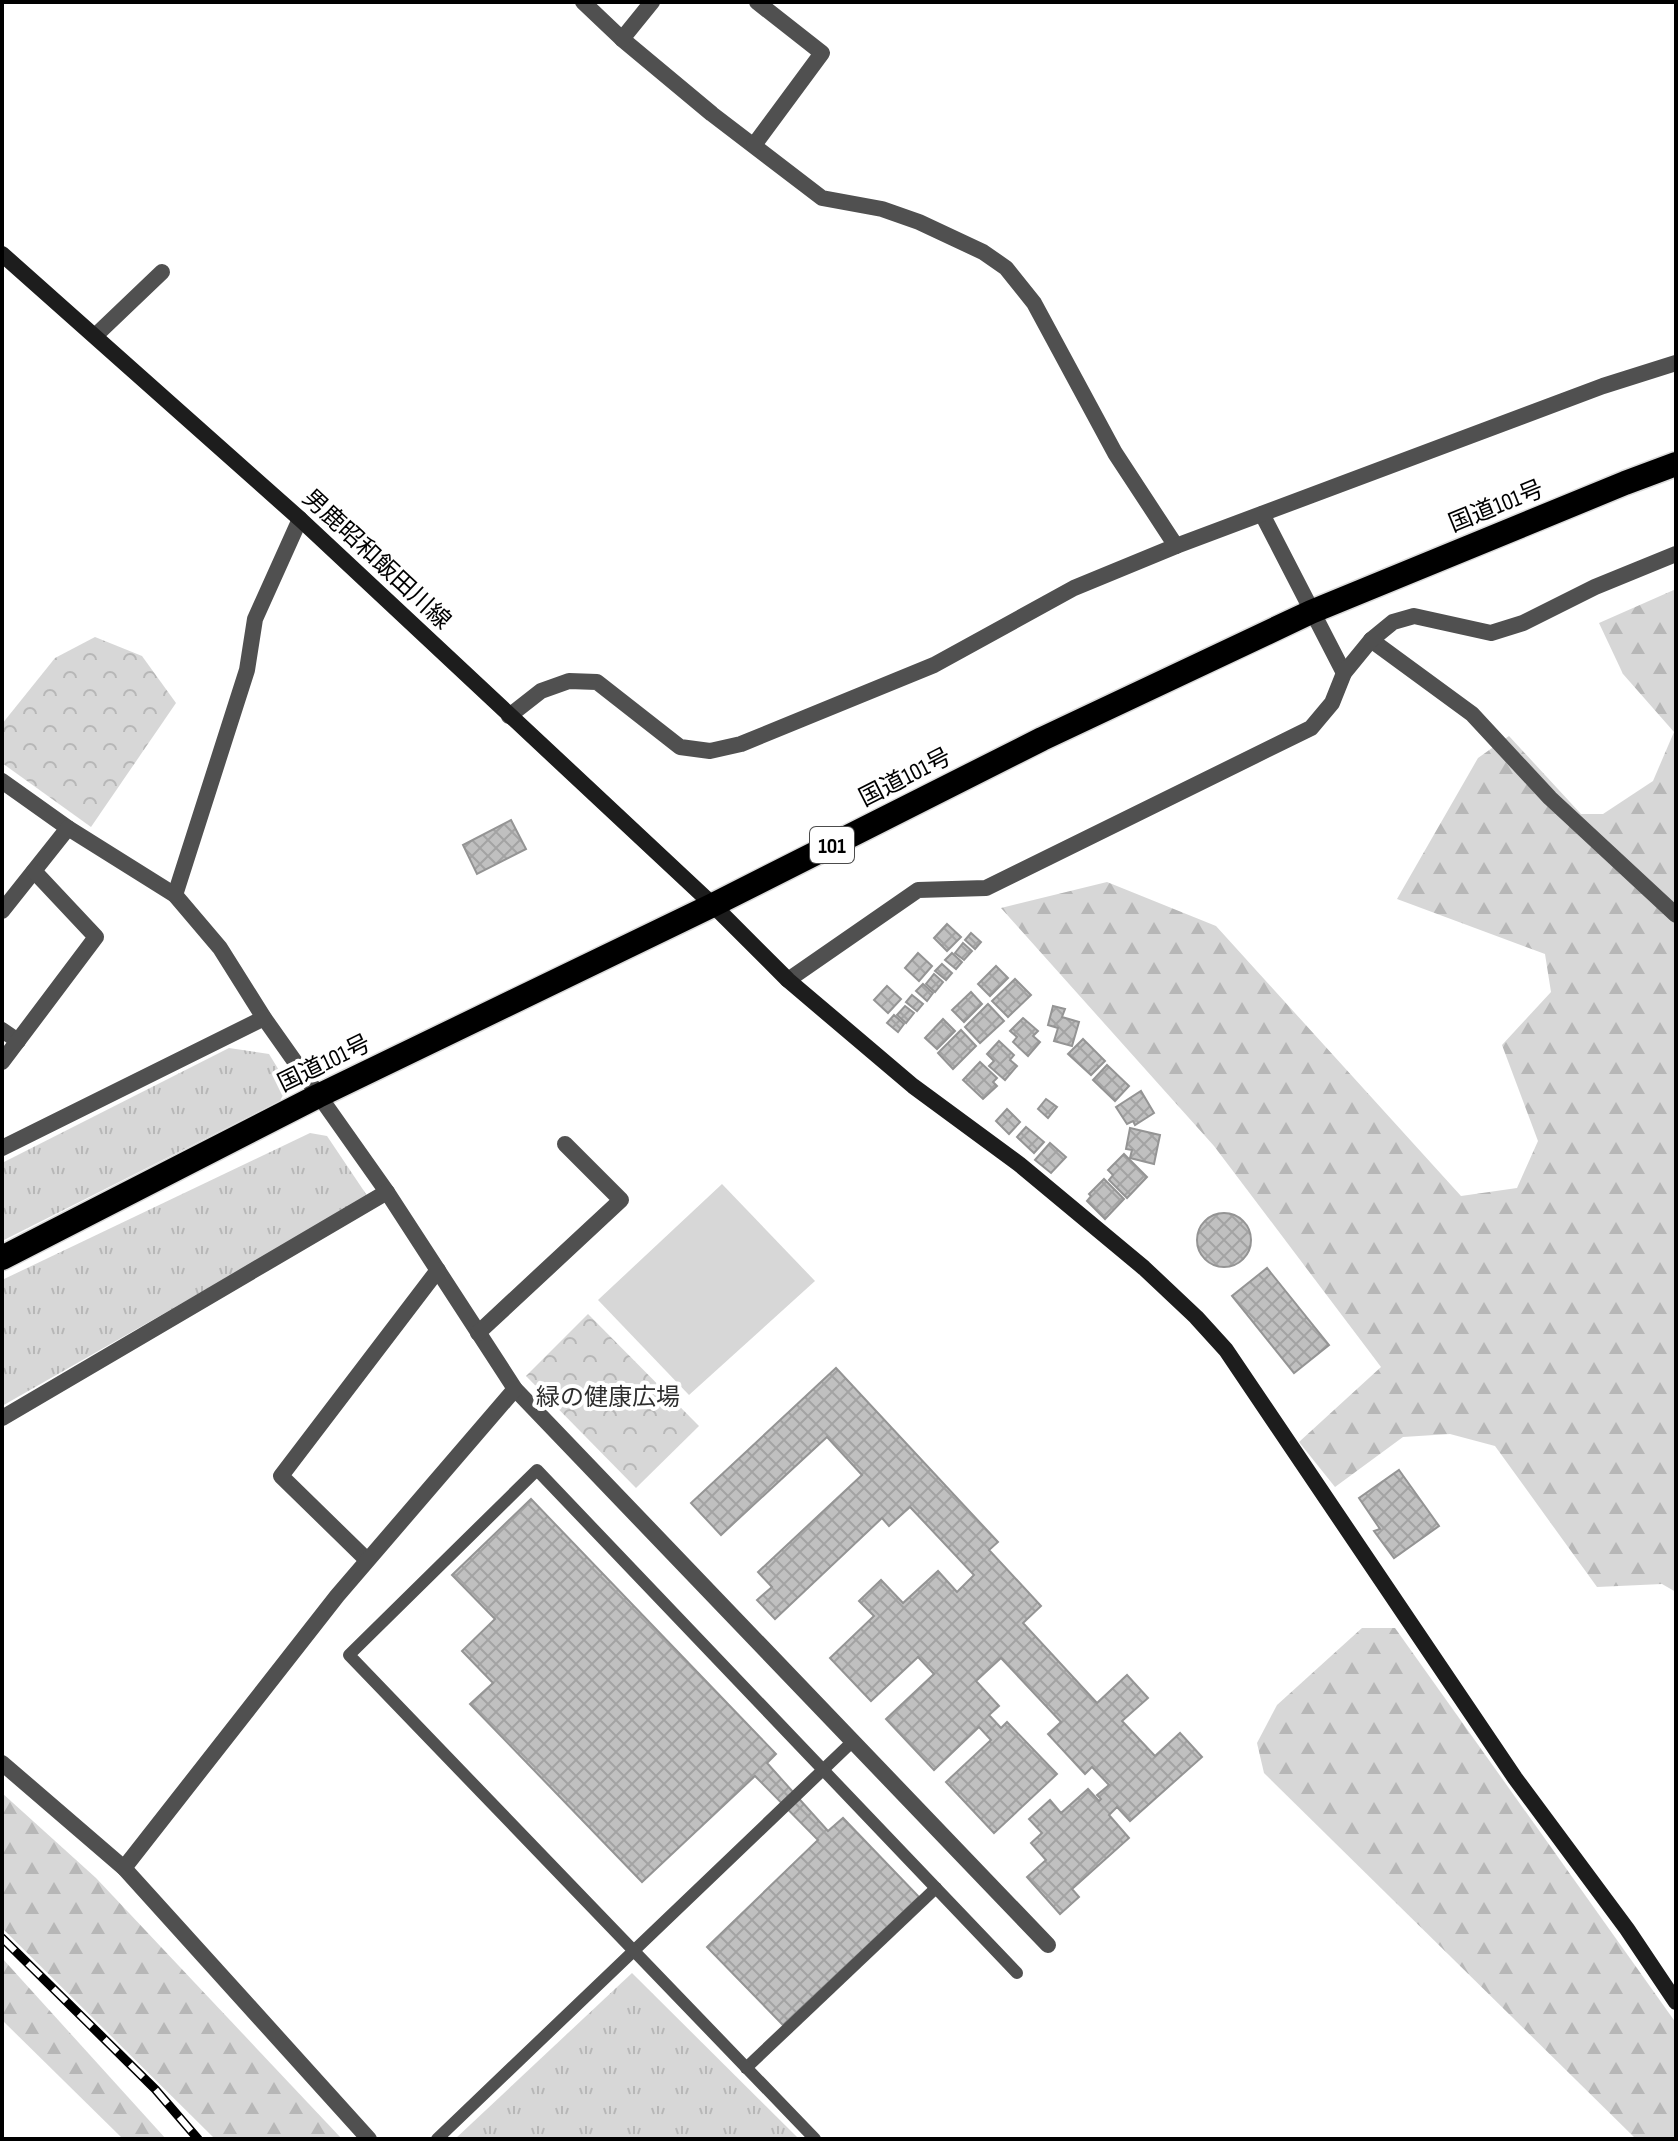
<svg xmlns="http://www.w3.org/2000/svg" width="1678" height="2141" font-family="'Sofia Sans Condensed','Noto Sans JP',sans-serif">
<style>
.grass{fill:url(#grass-tufts)}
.forest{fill:url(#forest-firs)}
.park{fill:url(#park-crowns)}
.garden{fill:#d7d7d7}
.building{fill:url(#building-cross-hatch);stroke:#949494;stroke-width:2}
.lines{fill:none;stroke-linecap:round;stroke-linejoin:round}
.highway-casing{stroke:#dbdbdb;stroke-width:27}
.lane{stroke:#505050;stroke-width:12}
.street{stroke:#505050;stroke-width:16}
.secondary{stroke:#1d1d1d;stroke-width:16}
.highway{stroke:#000;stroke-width:24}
.rail-casing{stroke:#000;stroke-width:9}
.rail{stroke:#fff;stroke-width:6;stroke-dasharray:18;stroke-linecap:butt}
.labels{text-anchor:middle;stroke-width:8;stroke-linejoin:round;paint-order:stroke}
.shield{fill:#fff;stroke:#4c4c4c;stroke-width:2}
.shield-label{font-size:22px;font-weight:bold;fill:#000}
.street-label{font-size:24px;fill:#000;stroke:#fff}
.park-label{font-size:24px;fill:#2e2e2e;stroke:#fff}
</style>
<defs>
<pattern id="grass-tufts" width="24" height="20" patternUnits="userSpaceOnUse" patternTransform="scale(2)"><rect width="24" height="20" fill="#d7d7d7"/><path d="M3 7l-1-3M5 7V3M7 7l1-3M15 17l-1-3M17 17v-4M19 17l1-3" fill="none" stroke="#b7b7b7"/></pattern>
<pattern id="forest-firs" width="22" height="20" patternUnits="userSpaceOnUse" patternTransform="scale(2)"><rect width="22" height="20" fill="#d7d7d7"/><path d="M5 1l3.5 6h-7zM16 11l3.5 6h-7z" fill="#b7b7b7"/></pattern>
<pattern id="park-crowns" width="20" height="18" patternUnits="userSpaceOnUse" patternTransform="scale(2)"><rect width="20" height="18" fill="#d7d7d7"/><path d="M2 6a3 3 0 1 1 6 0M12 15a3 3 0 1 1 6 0" fill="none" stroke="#b7b7b7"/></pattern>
<pattern id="building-cross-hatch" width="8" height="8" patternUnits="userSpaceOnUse" patternTransform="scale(2)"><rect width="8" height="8" fill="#c0c0c0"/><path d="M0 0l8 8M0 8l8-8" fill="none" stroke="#a3a3a3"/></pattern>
</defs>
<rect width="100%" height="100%" fill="#fff"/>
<!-- grass -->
<g class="grass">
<path d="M229,1048L269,1054L288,1085L280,1101L2,1241V1163Z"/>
<path d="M310,1133L327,1136L368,1197L2,1406V1280Z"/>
<path d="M632,1973L799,2139H455Z"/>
</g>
<!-- forest -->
<g class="forest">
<path d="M1676,589V1592L1662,1584L1597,1587L1495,1446L1450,1434L1403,1437L1335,1487L1299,1442L1381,1367L1214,1146L1001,908L1107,882L1216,926L1461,1196L1517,1188L1538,1141L1502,1045L1551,992L1545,954L1397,899L1478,758L1509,736L1581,814H1603L1653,781L1674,732L1623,674L1599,623Z"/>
<path d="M1362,1628H1395L1676,2023V2139H1636L1264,1773L1257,1743L1277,1705Z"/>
<path d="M2,1793L96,1878L342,2139H215L2,1928Z"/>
<path d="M2,1958L166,2139H123L2,2020Z"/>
</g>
<!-- park -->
<g class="park">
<path d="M95,637L142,656L176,703L91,827L2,763V724L55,658Z"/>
<path d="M588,1314L699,1426L636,1488L526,1376Z"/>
</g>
<!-- garden -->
<path class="garden" d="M722,1184L815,1281L689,1395L598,1300Z"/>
<!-- building -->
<g class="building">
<path d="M511,820L526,849L477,874L463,845Z"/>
<path d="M947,924L961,937L947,951L934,938Z"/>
<path d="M971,933L981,942L975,949L965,940Z"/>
<path d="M963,943L972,951L964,960L955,953Z"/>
<path d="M918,953L932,966L919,981L905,968Z"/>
<path d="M952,953L962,962L956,969L945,960Z"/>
<path d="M942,964L952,973L946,980L935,971Z"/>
<path d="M996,966L1008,978L990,996L978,984Z"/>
<path d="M934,974L943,982L935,992L926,984Z"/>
<path d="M1015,979L1031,995L1008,1017L992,1001Z"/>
<path d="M923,984L933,993L927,1001L916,991Z"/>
<path d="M887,986L901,999L888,1013L874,1000Z"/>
<path d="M971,992L982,1004L964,1022L952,1010Z"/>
<path d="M912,995L923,1004L917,1011L906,1002Z"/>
<path d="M988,1004L1004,1021L980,1043L965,1027Z"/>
<path d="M905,1006L914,1013L906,1023L897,1015Z"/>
<path d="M1053,1006L1065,1009L1062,1017L1079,1022L1072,1046L1054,1041L1058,1028L1048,1025Z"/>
<path d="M894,1015L904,1024L898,1032L887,1023Z"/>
<path d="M1023,1018L1038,1031L1033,1036L1040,1042L1028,1056L1013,1042L1017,1037L1010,1031Z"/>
<path d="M943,1019L955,1031L937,1049L925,1038Z"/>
<path d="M961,1030L976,1046L953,1069L938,1053Z"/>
<path d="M1083,1039L1105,1061L1091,1075L1068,1054Z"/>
<path d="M999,1041L1014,1055L1010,1060L1017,1066L1005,1080L989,1066L994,1061L987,1054Z"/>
<path d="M980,1062L997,1078L993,1082L997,1086L983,1099L963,1080Z"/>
<path d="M1107,1065L1129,1086L1115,1101L1093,1080Z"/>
<path d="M1141,1091L1154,1113L1135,1125L1133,1121L1127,1124L1116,1107Z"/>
<path d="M1046,1099L1057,1107L1048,1118L1038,1109Z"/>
<path d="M1007,1109L1020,1122L1009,1134L996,1121Z"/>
<path d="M1026,1127L1044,1142L1034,1153L1017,1137Z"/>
<path d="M1130,1128L1160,1135L1154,1164L1130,1158L1132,1150L1126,1149Z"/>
<path d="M1050,1143L1066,1157L1051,1173L1035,1160Z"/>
<path d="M1124,1154L1147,1177L1127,1198L1109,1180L1113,1175L1108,1170Z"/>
<path d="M1104,1179L1124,1199L1105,1219L1087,1201L1091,1196L1089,1194Z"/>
<circle cx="1224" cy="1240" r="27"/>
<path d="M1267,1268L1329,1345L1294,1373L1232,1296Z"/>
<path d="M836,1368L998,1542L989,1550L1041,1606L1023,1623L1097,1703L1127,1675L1148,1698L1122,1721L1155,1756L1180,1733L1202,1757L1130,1821L1117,1807L1109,1815L1129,1838L1072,1889L1079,1897L1060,1914L1027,1877L1046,1860L1031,1843L1042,1833L1029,1819L1050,1800L1061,1813L1088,1789L1099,1801L1101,1799L1097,1795L1109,1785L1092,1767L1085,1774L1048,1734L1061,1722L1001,1658L976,1681L999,1706L989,1715L1001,1728L1007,1722L1057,1774L994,1833L946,1782L991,1740L979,1727L934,1770L886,1719L934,1674L918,1657L871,1701L830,1658L874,1616L859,1601L881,1580L903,1603L938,1571L957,1592L974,1575L910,1507L889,1526L882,1518L775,1619L757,1600L772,1587L758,1572L862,1475L827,1437L721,1535L691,1503Z"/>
<path d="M1399,1470L1439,1526L1394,1558L1374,1531L1380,1529L1359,1498Z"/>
<path d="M531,1499L776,1754L767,1763L828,1831L843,1818L919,1897L783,2025L707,1947L818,1840L755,1776L642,1882L470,1704L493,1683L462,1651L495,1619L452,1575Z"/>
</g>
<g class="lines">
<defs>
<path id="highway" d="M2,1258L318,1096L713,905L1042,739L1311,612L1625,483L1676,464"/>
</defs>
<!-- highway casing -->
<use href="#highway" class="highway-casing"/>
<!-- lane -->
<g class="lane">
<path d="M746,2068L936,1888"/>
<path d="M437,2139L851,1743"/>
<path d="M815,2139L349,1655L537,1470L1017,1973"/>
</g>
<!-- street -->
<g class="street">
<path d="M583,2L622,39L712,114L822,198L882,209L919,222L983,252L1006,268L1034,303L1115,453L1176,546"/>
<path d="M622,39L652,2"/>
<path d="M754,145L822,53L757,2"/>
<path d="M95,336L162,272"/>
<path d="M1262,514L1344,673"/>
<path d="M1371,640L1472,714L1550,798L1676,915"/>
<path d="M509,716L541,691L569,681L597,682L680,747L710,751L741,744L934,665L1074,588L1176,546L1603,386L1676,363"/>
<path d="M2,781L68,828L175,895L220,948L264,1018L387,1192L515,1389L1048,1945"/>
<path d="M175,895L247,670L255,619L300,519"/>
<path d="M2,911L68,828"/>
<path d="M788,980L918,890L986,888L1311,728L1332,703L1344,673L1371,640L1393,622L1414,616L1491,633L1523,623L1595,587L1676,554"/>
<path d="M2,1030L18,1041"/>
<path d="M2,1062L96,937L34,871"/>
<path d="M2,1148L264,1018"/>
<path d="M478,1333L621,1200L565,1144"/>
<path d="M2,1418L387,1192"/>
<path d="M367,1560L281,1476L438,1270"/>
<path d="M2,1763L124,1868L369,2139"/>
<path d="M124,1868L337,1596L515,1389"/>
</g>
<!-- secondary -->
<path class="secondary" d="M2,254L300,519L713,905L788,980L913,1086L1019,1164L1144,1268L1196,1317L1226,1350L1515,1778L1627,1929L1676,2002"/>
<!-- highway -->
<use href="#highway" class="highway"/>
<defs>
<path id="rail" d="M2,1938L155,2089L198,2139"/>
</defs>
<!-- rail casing -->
<use href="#rail" class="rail-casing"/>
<!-- rail -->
<use href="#rail" class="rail"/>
</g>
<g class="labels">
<!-- shield labels -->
<rect class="shield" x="810" y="827" width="44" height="36" rx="6"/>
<g class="shield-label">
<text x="832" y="853">101</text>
</g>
<!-- street labels -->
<g class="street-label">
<text transform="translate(1496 506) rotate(-22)" y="8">国道101号</text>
<text transform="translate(377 559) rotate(43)" y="8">男鹿昭和飯田川線</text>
<text transform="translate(905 777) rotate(-27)" y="8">国道101号</text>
<text transform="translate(324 1063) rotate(-26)" y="8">国道101号</text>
</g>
<!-- park labels -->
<g class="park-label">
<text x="608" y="1405">緑の健康広場</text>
</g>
</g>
<!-- border -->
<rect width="1678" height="2141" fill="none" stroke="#000000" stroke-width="8"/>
</svg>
